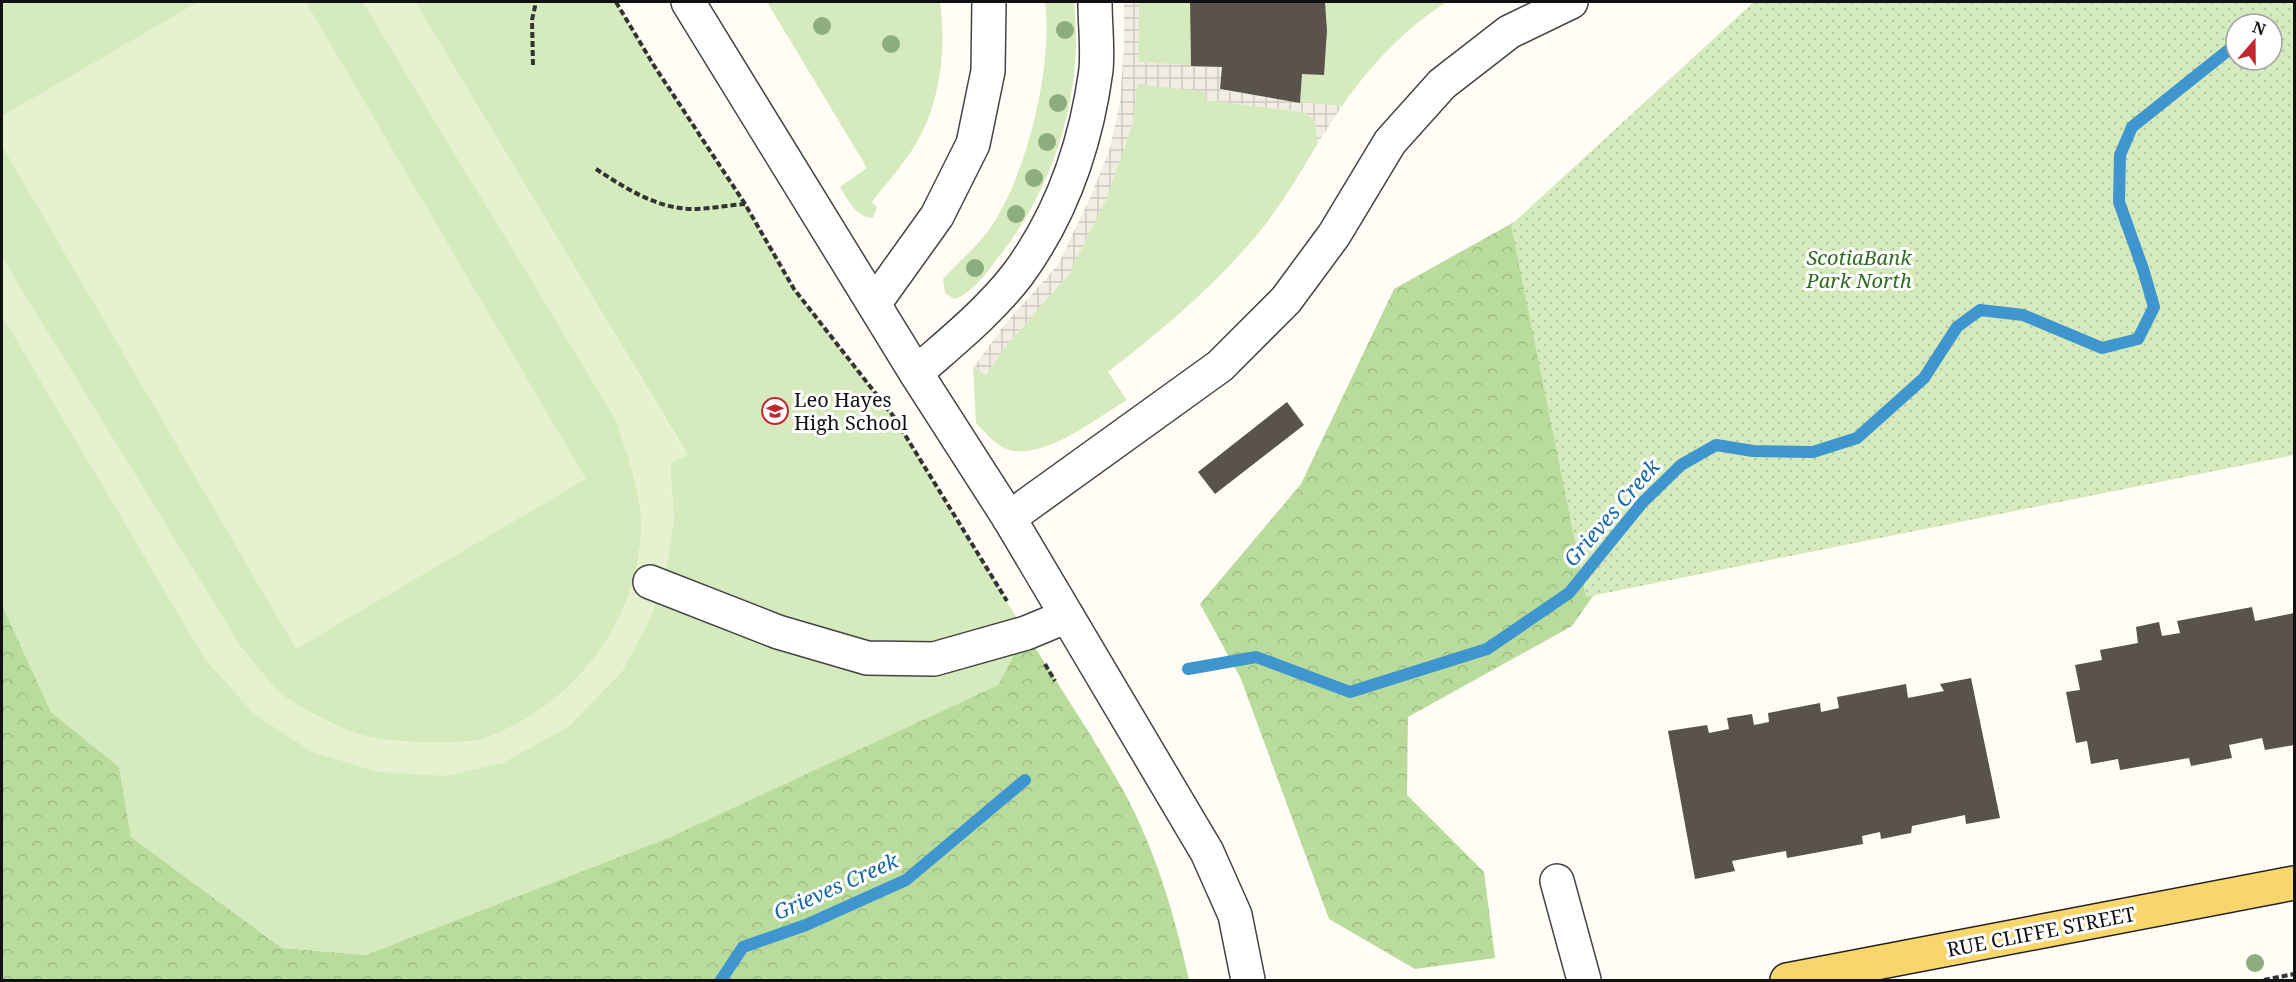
<svg xmlns="http://www.w3.org/2000/svg" width="2296" height="982" font-family="'Noto Serif',serif">
<style>
.grass{fill:#d5ebbd}
.forest{fill:url(#forest-crowns)}
.park{fill:url(#park-dots);fill-rule:evenodd}
.pitch{fill:#e6f2cf}
.plaza{fill:url(#plaza-grid)}
.lines{fill:none;stroke-linecap:round;stroke-linejoin:round}
.stream{stroke:#3f96cf;stroke-width:12}
.building{fill:#5a524d}
.minor-casing{stroke:#444;stroke-width:36}
.major-casing{stroke:#222;stroke-width:36}
.path{stroke:#333;stroke-width:4;stroke-dasharray:6 3;stroke-linecap:butt}
.minor{stroke:#fff;stroke-width:33}
.major{stroke:#f9d66b;stroke-width:33}
.tree{fill:#8dad7f}
.labels{text-anchor:middle;stroke-width:6;stroke-linejoin:round;paint-order:stroke}
.park-label{font-size:20px;font-style:italic;fill:#2f6b1f;stroke:#fff}
.poi-label{font-size:20px;fill:#111;stroke:#fff;text-anchor:start}
.street-label{font-size:20px;fill:#111;stroke:#fff}
.water-label{font-size:21px;font-style:italic;fill:#1768a6;stroke:#fff}
</style>
<defs>
<pattern id="forest-crowns" width="20" height="18" patternUnits="userSpaceOnUse" patternTransform="scale(1.5)"><rect width="20" height="18" fill="#b9dc9c"/><path d="M2 6a3 3 0 1 1 6 0M12 15a3 3 0 1 1 6 0" fill="none" stroke="#9ebc85"/></pattern>
<pattern id="park-dots" width="8" height="8" patternUnits="userSpaceOnUse" patternTransform="scale(1.5)"><rect width="8" height="8" fill="#d5ebbd"/><path d="M2 2h.1M6 6h.1" fill="none" stroke="#b6c8a1" stroke-width="1.8" stroke-linecap="round"/></pattern>
<pattern id="plaza-grid" width="8" height="8" patternUnits="userSpaceOnUse" patternTransform="scale(1.5)"><rect width="8" height="8" fill="#f1ede2"/><path d="M0 4h8M4 0v8" fill="none" stroke="#cecac1"/></pattern>
</defs>
<rect width="100%" height="100%" fill="#fffdf5"/>
<!-- grass -->
<g class="grass">
<path d="M2,2H363L617,421C627,456 644,498 641,536C635,626 572,706 488,737C462,747 385,743 358,734C341,729 303,709 289,700C271,687 255,663 240,646L2,258Z"/>
<path d="M415,2H616L653,64L745,204L794,289L894,417L1026,633L998,685L668,838L366,955L282,948L131,837L119,767L51,712L2,605V315L206,660L378,772L569,726L674,522L670,464L687,454Z"/>
<path d="M767,2H940C947,50 940,108 912,150C900,168 885,185 872,202L877,207L873,218C855,217 849,201 840,187L867,168Z"/>
<path d="M1045,2H1074C1084,93 1055,187 997,259C986,274 972,293 954,299L945,293L943,279C959,261 980,244 993,224C1028,170 1053,65 1045,2Z"/>
<path d="M1139,2H1190L1191,66L1138,62Z"/>
<path d="M1325,2H1447C1405,28 1370,66 1342,106L1300,103L1302,74L1327,30Z"/>
<path d="M1137,83L1206,92V100L1304,112L1314,119L1318,143C1300,173 1282,204 1260,231C1216,285 1163,329 1108,372L1127,400C1096,418 1040,464 1004,448C994,443 984,431 976,423L973,367L986,375L1004,348L1069,274L1133,123Z"/>
</g>
<!-- forest -->
<g class="forest">
<path d="M1754,2L1609,573L1572,626L1408,717L1407,795L1484,872L1495,958L1415,969L1329,919L1241,679L1200,604L1301,484L1394,289L1516,221Z"/>
<path d="M2,605L51,712L119,767L131,837L282,948L366,955L668,838L998,685L1026,633C1058,685 1093,736 1123,790C1155,848 1175,916 1189,980H2Z"/>
</g>
<!-- park -->
<path class="park" d="M1754,2H2294V455L1586,597L1511,225ZM2236,24H2272V60H2236Z"/>
<!-- pitch -->
<g class="pitch">
<path d="M198,2H306L586,479L296,649L2,146V116Z"/>
<path d="M363,2H415L687,455L670,464L674,522L665,578L650,619L622,672L569,726L503,763L446,776L378,772L312,752L254,714L206,660L2,315V258L240,646C255,662 271,687 289,700C303,709 341,729 358,734C385,743 462,747 488,737C572,706 635,626 641,536C644,498 627,456 617,421Z"/>
</g>
<!-- plaza -->
<path class="plaza" d="M1124,2H1139L1138,62L1222,67L1220,90L1300,102L1342,106L1318,143L1314,119L1304,112L1206,100V92L1137,84L1133,123L1106,200L1069,274L1004,348L986,375L974,367L1005,324L1058,265L1090,198L1110,148L1120,103L1124,43Z"/>
<g class="lines">
<!-- stream -->
<g class="stream">
<path d="M1188,669L1256,657L1350,692L1487,649L1569,593L1642,503L1681,465L1716,445L1753,451L1813,452L1857,438L1924,378L1957,327L1980,310L2023,315L2102,348L2138,339L2154,307L2143,269L2119,202L2120,155L2132,127L2236,44"/>
<path d="M721,980L743,947L806,925L906,880L1025,780"/>
</g>
</g>
<!-- building -->
<g class="building">
<path d="M1190,2H1325L1327,30L1324,75L1302,74L1300,103L1220,89L1222,67L1191,66Z"/>
<path d="M1287,402L1304,425L1215,494L1198,472Z"/>
<path d="M2252,607L2255,621L2294,613V745L2265,750L2262,738L2229,745L2232,758L2191,766L2189,758L2120,770L2118,759L2091,764L2087,741L2076,743L2066,692L2080,690L2075,665L2102,660L2100,650L2138,643L2136,627L2159,622L2162,636L2180,633L2177,621Z"/>
<path d="M1971,678L2000,818L1966,824L1965,815L1912,826L1911,833L1881,839L1880,832L1862,836L1863,844L1787,858L1786,851L1732,861L1735,871L1695,879L1668,731L1707,725L1709,733L1729,729L1727,718L1752,714L1754,725L1769,722L1768,713L1820,703L1821,712L1839,708L1837,697L1906,684L1908,698L1944,691L1940,684Z"/>
</g>
<g class="lines">
<defs>
<g id="minor">
<path d="M688,2L916,373L1009,518L1207,852L1235,915L1248,980"/>
<path d="M874,304L937,216L973,144L988,71L989,2"/>
<path d="M916,373C951,342 989,312 1018,274C1062,214 1086,144 1096,70C1098,48 1095,24 1095,2"/>
<path d="M1009,518L1220,366L1286,300L1334,235L1390,142L1442,84L1509,32L1571,2"/>
<path d="M650,582L778,632L867,658L934,659L1026,633L1067,616"/>
<path d="M1557,881L1584,980"/>
</g>
<path id="major" d="M1787,980L2294,883"/>
</defs>
<!-- minor casing -->
<use href="#minor" class="minor-casing"/>
<!-- major casing -->
<use href="#major" class="major-casing"/>
<!-- path -->
<g class="path">
<path d="M616,2L653,64L745,204L794,289L894,417L1007,601"/>
<path d="M533,65L532,20L536,2"/>
<path d="M596,169C625,188 657,209 694,209C710,209 728,205 745,204"/>
<path d="M1045,664L1055,681"/>
<path d="M2264,980L2294,974"/>
</g>
<!-- minor -->
<use href="#minor" class="minor"/>
<!-- major -->
<use href="#major" class="major"/>
</g>
<!-- trees -->
<g class="tree">
<circle cx="822" cy="26" r="9"/>
<circle cx="1065" cy="30" r="9"/>
<circle cx="891" cy="44" r="9"/>
<circle cx="1058" cy="103" r="9"/>
<circle cx="1047" cy="142" r="9"/>
<circle cx="1034" cy="178" r="9"/>
<circle cx="1016" cy="214" r="9"/>
<circle cx="975" cy="268" r="9"/>
<circle cx="2255" cy="963" r="9"/>
</g>
<!-- icons -->
<defs>
<symbol id="school-ring" viewBox="-11 -11 22 22"><circle r="9.5" fill="#fff" stroke="#c4262e" stroke-width="1.5"/><path d="M0-5L7-2L0 1L-7-2ZM-4 1L0 2.5L4 1V4Q0 6-4 4Z" fill="#c4262e"/></symbol>
</defs>
<g fill-rule="evenodd">
<use href="#school-ring" x="760" y="396" width="30" height="30"/>
</g>
<g class="labels">
<!-- park labels -->
<g class="park-label">
<text x="1859" y="265">ScotiaBank<tspan x="1859" dy="23">Park North</tspan></text>
</g>
<!-- poi labels -->
<g class="poi-label">
<text x="794" y="407">Leo Hayes<tspan x="794" dy="23">High School</tspan></text>
</g>
<!-- street labels -->
<g class="street-label">
<text transform="translate(2041 932) rotate(-11)" y="7">RUE CLIFFE STREET</text>
</g>
<!-- water labels -->
<g class="water-label">
<text transform="translate(1612 513) rotate(-49)" y="7">Grieves Creek</text>
<text transform="translate(836 887) rotate(-24)" y="7">Grieves Creek</text>
</g>
</g>
<!-- border -->
<rect width="2296" height="982" fill="none" stroke="#111111" stroke-width="6"/>
<!-- north arrow -->
<g transform="translate(2254 42) rotate(20)"><circle r="28" fill="#ffffff" stroke="#a0a0a0" stroke-width="1.5"/>
<path d="M0-4.5L10 22L0 15L-10 22Z" fill="#c4262e"/>
<text y="-9" font-size="16" font-weight="bold" text-anchor="middle" fill="#111111">N</text>
</g>
</svg>
